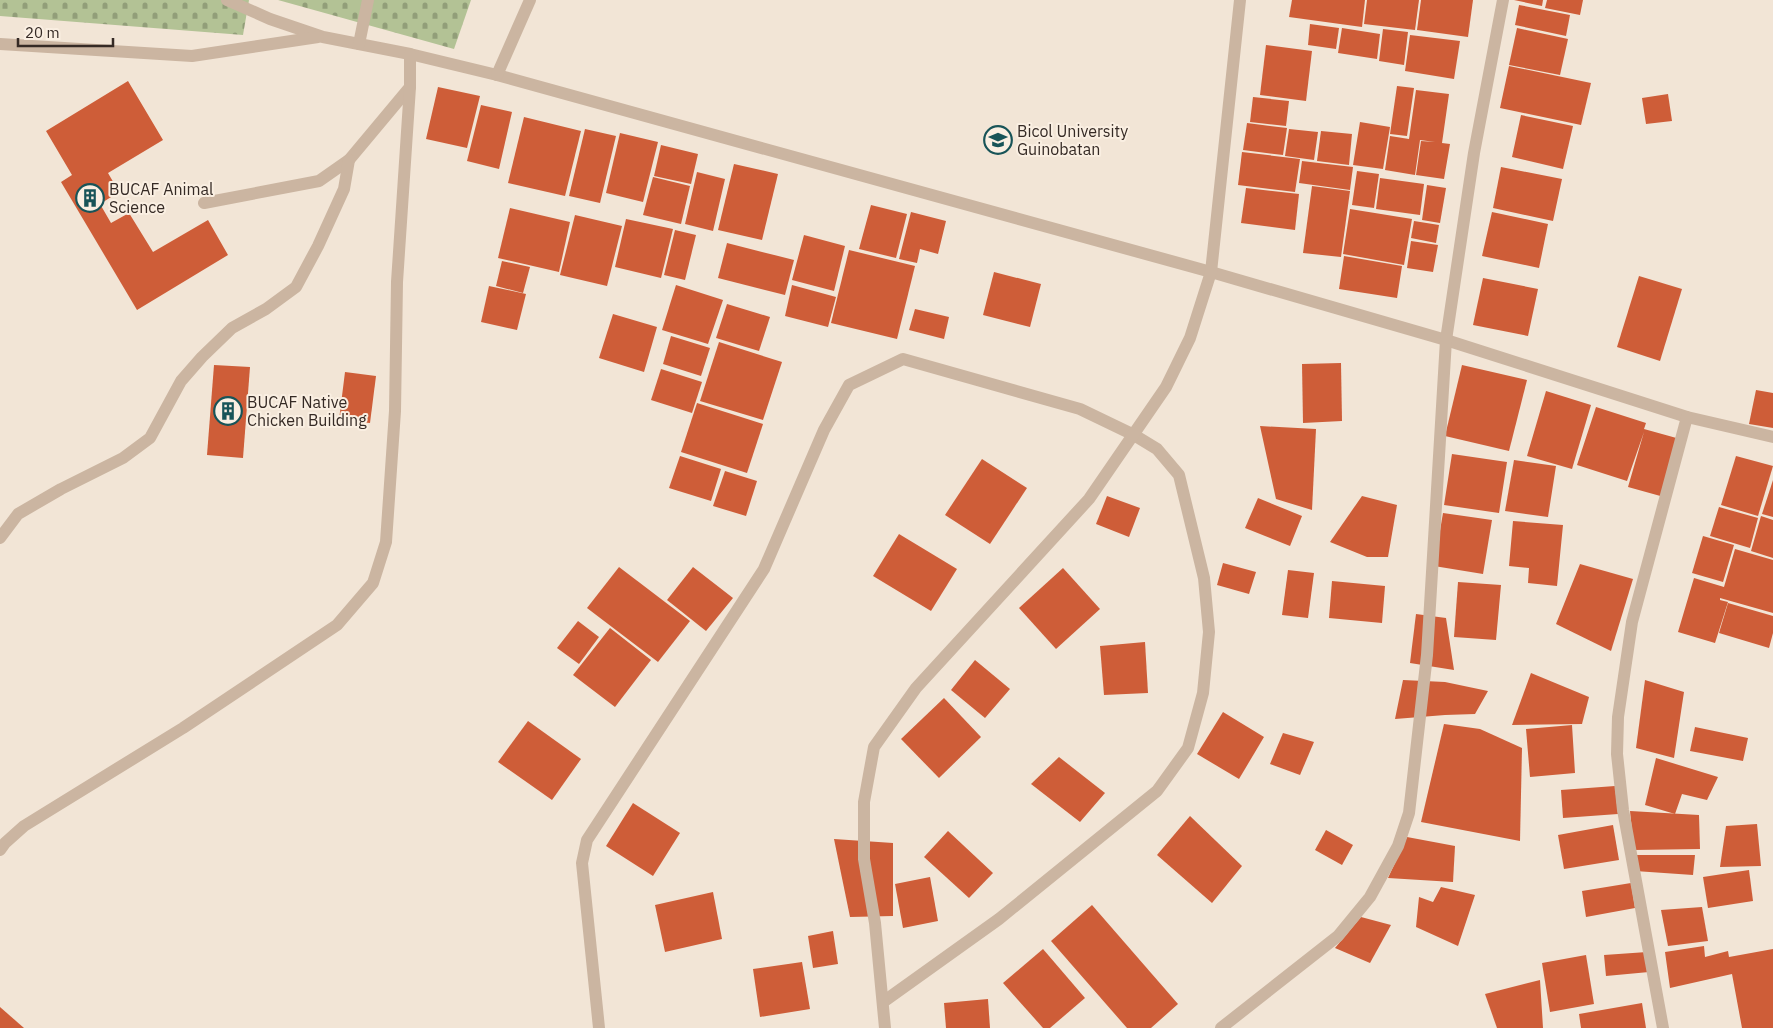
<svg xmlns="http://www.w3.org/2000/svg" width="1773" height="1028" font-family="'IBM Plex Sans',sans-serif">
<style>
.cemetery{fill:url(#cemetery-stones)}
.building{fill:#ce5d38}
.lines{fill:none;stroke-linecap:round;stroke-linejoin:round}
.minor{stroke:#cbb5a1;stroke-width:12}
.labels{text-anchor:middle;stroke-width:4;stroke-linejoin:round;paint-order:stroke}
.poi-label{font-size:16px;fill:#352a25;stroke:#faefe2;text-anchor:start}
</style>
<defs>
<pattern id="cemetery-stones" width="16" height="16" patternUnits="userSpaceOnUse" patternTransform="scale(1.25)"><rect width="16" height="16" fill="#b3c295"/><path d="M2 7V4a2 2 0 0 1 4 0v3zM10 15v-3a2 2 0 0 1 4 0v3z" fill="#929e79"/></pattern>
</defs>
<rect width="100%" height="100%" fill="#f2e5d6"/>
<!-- cemetery -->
<g class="cemetery">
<path d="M0,0H249L243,35L0,16Z"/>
<path d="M278,0H471L454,49Z"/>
</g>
<!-- building -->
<g class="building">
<path d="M1292,0H1365L1362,27L1289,17Z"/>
<path d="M1367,0H1419L1415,30L1364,24Z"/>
<path d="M1421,0H1473L1468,37L1417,30Z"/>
<path d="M1514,0H1543L1542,6Z"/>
<path d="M1547,0H1583L1580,15L1545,8Z"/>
<path d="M1519,5L1570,15L1566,36L1515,25Z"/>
<path d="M1310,24L1339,28L1336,49L1308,45Z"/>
<path d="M1342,28L1380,34L1377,59L1338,53Z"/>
<path d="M1517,28L1568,39L1560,75L1509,65Z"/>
<path d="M1383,29L1408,32L1404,65L1379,61Z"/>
<path d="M1410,35L1460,41L1454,79L1405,71Z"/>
<path d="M1266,45L1312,51L1306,101L1260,95Z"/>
<path d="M1509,66L1591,83L1581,125L1500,108Z"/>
<path d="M128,81L163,140L108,173L119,192L100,204L111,223L129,213L153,252L208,220L228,255L137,310L61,182L72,175L46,131Z"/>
<path d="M1397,86L1414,88L1407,136L1390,134Z"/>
<path d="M438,87L480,96L467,148L426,139Z"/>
<path d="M1416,90L1449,94L1442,143L1450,144L1444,179L1416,175L1421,141L1435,142L1420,140L1415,175L1385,170L1390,136L1409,139Z"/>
<path d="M1668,94L1672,121L1646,124L1642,98Z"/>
<path d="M1253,97L1289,101L1286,126L1250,122Z"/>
<path d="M481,105L512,112L499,169L467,161Z"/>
<path d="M1521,115L1573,126L1563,169L1512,157Z"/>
<path d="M524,117L581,131L565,196L508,183Z"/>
<path d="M1360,122L1390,127L1383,169L1353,165Z"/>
<path d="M1247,123L1287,128L1283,155L1243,150Z"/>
<path d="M585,129L616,136L600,203L569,196Z"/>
<path d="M1289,129L1318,132L1314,160L1285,156Z"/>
<path d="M1321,131L1352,134L1349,165L1317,161Z"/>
<path d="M620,133L658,142L643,202L606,193Z"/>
<path d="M661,145L698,154L691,184L654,176Z"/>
<path d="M1242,152L1300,159L1295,192L1238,185Z"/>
<path d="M1302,161L1353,167L1350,190L1299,183Z"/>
<path d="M734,164L778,174L762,240L718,230Z"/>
<path d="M1501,167L1562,179L1553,221L1493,208Z"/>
<path d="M1357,171L1379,174L1374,208L1352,205Z"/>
<path d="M697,172L725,179L713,231L685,224Z"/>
<path d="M653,177L690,186L681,224L643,215Z"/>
<path d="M1380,178L1424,184L1420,215L1376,209Z"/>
<path d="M1427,185L1446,188L1440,223L1422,220Z"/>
<path d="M1312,186L1350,191L1341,257L1303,253Z"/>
<path d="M1246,188L1299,194L1295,230L1241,223Z"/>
<path d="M871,205L907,214L896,258L859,249Z"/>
<path d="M510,208L570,222L559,272L498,258Z"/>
<path d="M1350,209L1412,219L1404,265L1343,254Z"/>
<path d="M911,212L946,221L938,254L920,249L917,263L899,259Z"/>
<path d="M1492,212L1548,224L1539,268L1482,256Z"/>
<path d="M575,215L622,226L607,286L560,275Z"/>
<path d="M626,219L673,229L661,278L615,267Z"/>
<path d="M1414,221L1439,225L1436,243L1411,238Z"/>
<path d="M675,230L696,235L685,280L664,275Z"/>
<path d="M804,235L845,246L834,291L792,280Z"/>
<path d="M1411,241L1438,245L1433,272L1407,268Z"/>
<path d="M727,243L794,260L785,295L718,278Z"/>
<path d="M849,250L915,266L897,339L831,323Z"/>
<path d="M1344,256L1402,266L1397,298L1339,289Z"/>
<path d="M502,261L530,267L523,293L496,286Z"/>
<path d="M994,272L1041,284L1030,327L983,315Z"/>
<path d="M1639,276L1682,289L1660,361L1617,347Z"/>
<path d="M1483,278L1538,289L1528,336L1473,325Z"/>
<path d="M676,285L723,300L708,344L662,330Z"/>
<path d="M792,285L836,297L828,327L785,316Z"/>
<path d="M489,286L526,294L517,330L481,322Z"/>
<path d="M727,304L770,317L759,351L716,338Z"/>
<path d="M915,309L949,317L944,339L909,330Z"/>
<path d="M613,314L657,327L644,372L599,358Z"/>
<path d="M671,336L710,348L701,376L663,364Z"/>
<path d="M719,342L782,362L763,420L700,401Z"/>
<path d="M1341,363L1342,421L1303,423L1302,364Z"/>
<path d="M214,365L250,367L243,458L207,455Z"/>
<path d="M1462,365L1527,380L1509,451L1445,436Z"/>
<path d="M661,369L702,382L692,413L651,400Z"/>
<path d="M345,372L376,376L370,423L339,420Z"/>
<path d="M1756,390L1773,393V428L1749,424Z"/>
<path d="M1546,391L1591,405L1572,469L1527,456Z"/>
<path d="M697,403L763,424L747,473L681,452Z"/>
<path d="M1596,407L1646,423L1644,429L1680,439L1664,497L1628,487L1644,432L1627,481L1577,465Z"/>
<path d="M1260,426L1316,429L1312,510L1276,499Z"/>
<path d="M1452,454L1507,462L1499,513L1444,505Z"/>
<path d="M680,456L721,469L711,501L669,488Z"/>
<path d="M1736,456L1773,466L1758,516L1721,505Z"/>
<path d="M982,459L1027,488L990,544L945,515Z"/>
<path d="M1514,460L1556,466L1548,517L1505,511Z"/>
<path d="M725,471L757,481L746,516L713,506Z"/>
<path d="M1773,480V517L1762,514Z"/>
<path d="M1107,496L1140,508L1129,537L1096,524Z"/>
<path d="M1362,496L1397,505L1388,557H1367L1330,542Z"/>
<path d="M1258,498L1302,516L1290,546L1245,528Z"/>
<path d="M1719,507L1758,518L1750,548L1710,536Z"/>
<path d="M1443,513L1492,520L1483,574L1434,566Z"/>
<path d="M1761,516L1773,520V558L1751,551Z"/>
<path d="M1513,521L1563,525L1557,586L1528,583L1529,568L1509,566Z"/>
<path d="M899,534L957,569L931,611L873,576Z"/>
<path d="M1703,536L1734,545L1723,582L1692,573Z"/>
<path d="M1735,549L1773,560V613L1720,598V600L1728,602L1715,643L1678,632L1694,578L1724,587Z"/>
<path d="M1223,563L1256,572L1249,594L1217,585Z"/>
<path d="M1580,564L1633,579L1611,651L1556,624Z"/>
<path d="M619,567L690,621L658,662L587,608Z"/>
<path d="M693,567L733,598L706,631L667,600Z"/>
<path d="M1063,568L1100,609L1056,649L1019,608Z"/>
<path d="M1288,570L1314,573L1308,618L1282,615Z"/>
<path d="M1332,581L1385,586L1382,623L1329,618Z"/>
<path d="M1458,582L1501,585L1496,640L1454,637Z"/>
<path d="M1728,603L1773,616V633L1769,648L1719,633Z"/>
<path d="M1416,614L1446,618L1454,670L1410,663Z"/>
<path d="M578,621L599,637L579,664L557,648Z"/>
<path d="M610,628L651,660L615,707L573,675Z"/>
<path d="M1145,642L1148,693L1104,695L1100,646Z"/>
<path d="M975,660L1010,689L985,718L951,690Z"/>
<path d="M1531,673L1589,697L1582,724L1512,725Z"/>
<path d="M1403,680L1445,682L1488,691L1475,714L1445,715L1395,719Z"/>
<path d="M1645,680L1684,692L1674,758L1636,748Z"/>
<path d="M944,698L981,737L939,778L901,739Z"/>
<path d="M1223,712L1264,737L1239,779L1197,754Z"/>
<path d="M528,721L581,759L552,800L498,762Z"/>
<path d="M1444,724L1480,729L1522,748L1520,841L1421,822Z"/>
<path d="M1572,725L1575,773L1530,777L1526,729Z"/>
<path d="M1695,727L1748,738L1743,761L1690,751Z"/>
<path d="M1283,733L1314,742L1300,775L1270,764Z"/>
<path d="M1059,757L1105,793L1080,822L1031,784Z"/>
<path d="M1656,758L1718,777L1707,800L1682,794L1675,814L1645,805Z"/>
<path d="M1615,786L1618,814L1563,818L1561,790Z"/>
<path d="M633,803L680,833L653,876L606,846Z"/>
<path d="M1630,811L1699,815L1700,849L1634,850Z"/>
<path d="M1190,816L1242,866L1212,903L1157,855Z"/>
<path d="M1757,824L1761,866L1720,867L1726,826Z"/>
<path d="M1613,825L1619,860L1564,869L1558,835Z"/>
<path d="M1326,830L1353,845L1342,865L1315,850Z"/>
<path d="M948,831L993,873L969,898L924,857Z"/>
<path d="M1407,837L1455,846L1453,882L1388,878Z"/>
<path d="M834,839L893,843V916L850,917Z"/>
<path d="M1635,855H1695L1693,875L1635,871Z"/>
<path d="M1749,870L1753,901L1708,908L1703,877Z"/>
<path d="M930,877L938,921L903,928L895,884Z"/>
<path d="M1631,883L1635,908L1586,917L1582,891Z"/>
<path d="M1441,887L1475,895L1458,946L1416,927L1419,897L1433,902Z"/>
<path d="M713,892L722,939L665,952L655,905Z"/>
<path d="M1092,905L1178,1004L1151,1028H1127L1051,941Z"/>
<path d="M1702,907L1708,941L1668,946L1661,910Z"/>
<path d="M1361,917L1391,925L1370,963L1335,948Z"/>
<path d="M833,931L838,964L813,968L808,936Z"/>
<path d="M1704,946L1705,957L1728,951L1729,957L1773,949V1028H1742L1732,974L1670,988L1665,952Z"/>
<path d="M1043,949L1085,998L1050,1028H1043L1003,983Z"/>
<path d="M1647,952L1649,972L1606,976L1604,955Z"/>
<path d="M1586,955L1594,1004L1550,1012L1542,963Z"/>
<path d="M802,962L810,1009L760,1017L753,969Z"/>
<path d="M1540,980L1543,1028H1497L1485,994Z"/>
<path d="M988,999L990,1028H946L944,1003Z"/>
<path d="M1642,1003L1646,1028H1581L1579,1014Z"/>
<path d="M0,1007L24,1028H0Z"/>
</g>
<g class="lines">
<!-- minor -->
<g class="minor">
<path d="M227,0L270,19L323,37L410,54L497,75L1211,272L1446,340L1687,417L1773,437"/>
<path d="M0,44L192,56L318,37"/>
<path d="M359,44L368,0"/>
<path d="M497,75L530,0"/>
<path d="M204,203L319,181L349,160L410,87"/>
<path d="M0,538L18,514L61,489L123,458L150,438L181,381L202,357L232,328L266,309L296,287L318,246L344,189L349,160"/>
<path d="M0,850L5,843L24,826L183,728L337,625L373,583L386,542L395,411L397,282L410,87V54"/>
<path d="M599,1028L582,863L587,840L764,569L824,430L849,385L903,359L1080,409L1134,435L1157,449L1179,475L1204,578L1209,632L1203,693L1188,748L1157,791L999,919L883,1002"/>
<path d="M885,1028L875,923L864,859V802L874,747L916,688L1089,499L1166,387L1190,338L1211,272L1240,0"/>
<path d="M1221,1028L1338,936L1370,897L1398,846L1409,813L1427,655L1446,340L1474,153L1503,0"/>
<path d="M1663,1028L1623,810L1617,754L1618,717L1632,622L1687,417"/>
</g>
</g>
<!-- icons -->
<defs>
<symbol id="university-ring" viewBox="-11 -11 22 22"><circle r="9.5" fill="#faefe2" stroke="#185458" stroke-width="1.5"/><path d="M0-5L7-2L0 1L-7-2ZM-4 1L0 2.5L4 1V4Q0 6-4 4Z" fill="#185458"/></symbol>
<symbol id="building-ring" viewBox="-11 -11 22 22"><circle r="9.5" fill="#faefe2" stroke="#185458" stroke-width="1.5"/><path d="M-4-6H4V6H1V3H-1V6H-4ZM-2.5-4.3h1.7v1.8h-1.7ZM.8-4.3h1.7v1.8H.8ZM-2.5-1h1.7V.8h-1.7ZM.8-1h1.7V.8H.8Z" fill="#185458"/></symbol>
</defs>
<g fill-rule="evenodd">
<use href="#university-ring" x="982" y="124" width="32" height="32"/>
<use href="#building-ring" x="74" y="182" width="32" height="32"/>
<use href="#building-ring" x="212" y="395" width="32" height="32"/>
</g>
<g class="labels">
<!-- poi labels -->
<g class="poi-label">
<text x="1017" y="137">Bicol University<tspan x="1017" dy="18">Guinobatan</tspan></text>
<text x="109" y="195">BUCAF Animal<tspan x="109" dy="18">Science</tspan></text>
<text x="247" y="408">BUCAF Native<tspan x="247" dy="18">Chicken Building</tspan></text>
</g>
</g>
<!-- scale -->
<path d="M18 38v8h95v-8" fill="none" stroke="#352a25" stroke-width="2.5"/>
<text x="25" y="38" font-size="15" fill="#352a25" stroke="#faefe2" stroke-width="4" paint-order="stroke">20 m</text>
</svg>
